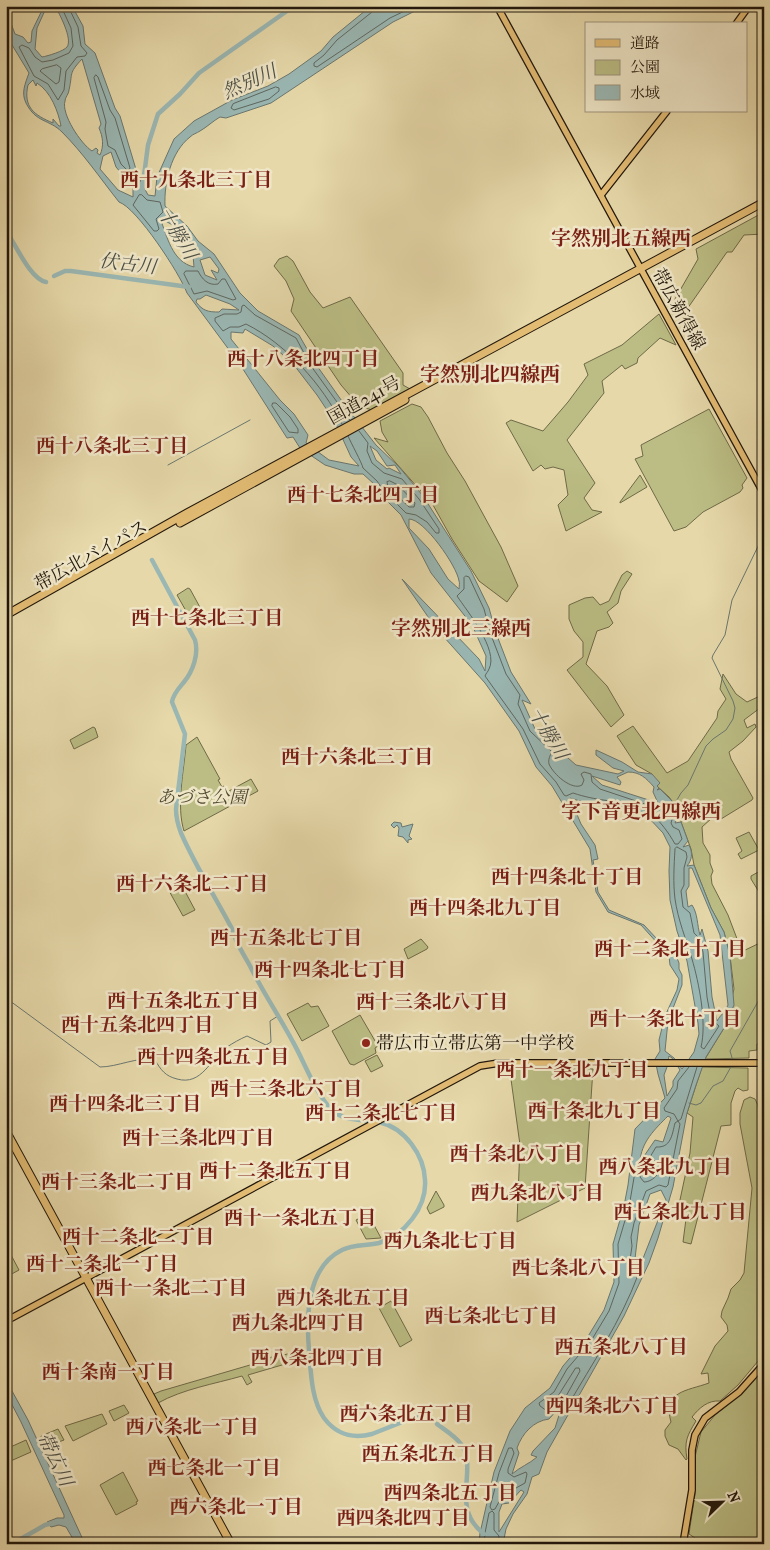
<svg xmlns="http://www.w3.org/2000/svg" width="770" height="1550" font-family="'IM FELL French Canon','Noto Serif JP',serif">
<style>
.green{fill:#bbbd84;stroke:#6e6a48}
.water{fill:#9ab7b3;stroke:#6a7770;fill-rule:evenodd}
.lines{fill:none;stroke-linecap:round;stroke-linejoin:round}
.shore{stroke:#5e6760;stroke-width:1}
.stream{stroke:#6a7770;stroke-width:1}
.river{stroke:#9ab7b3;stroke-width:4.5}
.major-casing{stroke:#21170c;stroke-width:8}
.highway-casing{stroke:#21170c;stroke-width:9}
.major{stroke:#e3bc74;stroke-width:5.5}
.highway{stroke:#e3bc74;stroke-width:7}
.poi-dot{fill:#8f2418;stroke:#efe6c7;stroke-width:2}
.labels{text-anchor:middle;stroke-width:5;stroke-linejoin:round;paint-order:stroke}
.street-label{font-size:18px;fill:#21170c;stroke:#efe6c7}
.park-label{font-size:18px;font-style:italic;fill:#4f4930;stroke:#efe6c7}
.poi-label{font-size:18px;fill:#21170c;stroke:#efe6c7;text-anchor:start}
.water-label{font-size:19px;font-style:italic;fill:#4b4f46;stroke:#efe6c7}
.neighbourhood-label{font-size:19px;font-weight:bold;fill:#7a1f14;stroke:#efe6c7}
.quarter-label{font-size:20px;font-weight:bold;fill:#7a1f14;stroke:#efe6c7}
</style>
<rect width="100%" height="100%" fill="#e6d8a9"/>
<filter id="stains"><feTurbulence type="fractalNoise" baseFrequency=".004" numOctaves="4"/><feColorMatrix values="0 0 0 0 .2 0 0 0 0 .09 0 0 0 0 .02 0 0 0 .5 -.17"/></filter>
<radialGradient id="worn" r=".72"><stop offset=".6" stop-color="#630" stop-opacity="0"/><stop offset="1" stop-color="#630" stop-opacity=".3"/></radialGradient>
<!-- green -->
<g class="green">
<path d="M764,212V234L744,235L732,252H727L685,312L676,314L671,306L698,259L696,249Z"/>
<path d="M287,256L293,261L310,292L323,308L350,297L403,373V385L410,389L372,410L359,406L341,385L291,311L294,299L286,281L274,266L279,259Z"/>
<path d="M659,314L676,345L660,338L638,358L637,363L625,369L622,365L602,381L604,393L567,440L595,483L584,498L592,510L602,512L566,531L558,505L568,495L564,470L553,467L545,469L541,465L533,471L506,423L511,420L543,431L568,402L588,375L584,364L622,345Z"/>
<path d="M412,404L421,407L428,417L447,453L465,481L501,547L518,586L507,602L479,581L452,539L433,505L374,438L388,442L382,432L380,421Z"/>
<path d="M709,409L747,478L742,485L743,488L740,492L703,512L686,527L674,531L635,459L643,456L641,445Z"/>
<path d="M640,475L647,487L620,503V502Z"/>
<path d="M627,571L632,574L621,591L618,603L607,612L613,623L609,627L597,631L586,664L607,686L624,715L611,727L567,670L583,657V642L574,631L569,619V605L585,598L593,597L600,605L609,601L622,575Z"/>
<path d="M188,588L190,589L202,611L192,618H190L177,595Z"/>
<path d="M723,674L736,694L747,702L760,696L763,698L764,705L744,720L747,728L755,724L756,727L743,741L729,752L731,759L753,798L752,800L721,819L712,818L702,827L703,843L710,855V863L713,871L711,876L712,884L728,915L739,944L741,952L764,941L763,1043L757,1044V1050L749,1051V1058L705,1059L724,1028L734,989L730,956L724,932L711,908L694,865L691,849L681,822L682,816L678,809L669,797L657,786L652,774L636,765L617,736L633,726L667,773L688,761L717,718L718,711L726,699L720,689Z"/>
<path d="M93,727L95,728L98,737L74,749L70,740Z"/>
<path d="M197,737L220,779L218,780L222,787L224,786L227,792L251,779L258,791L184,831C176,806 184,770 186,745Z"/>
<path d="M749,832L759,850L741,859L738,854L742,851L736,838Z"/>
<path d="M764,869V900L751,879V876Z"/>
<path d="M180,882L195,910L183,916L168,889Z"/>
<path d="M421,939L428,947L427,949L408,959L404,949Z"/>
<path d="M308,1003L311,1007L318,1006L329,1026L302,1041L287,1014Z"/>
<path d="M360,1015L378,1046L375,1048L376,1053L354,1065L350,1064L332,1031Z"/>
<path d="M377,1055L383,1066L371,1072L365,1061Z"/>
<path d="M702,1067L748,1068V1090L743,1091L738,1088L735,1091L731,1103V1125L721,1126L691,1244L683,1242L686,1219L677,1214L690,1153L693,1117L687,1113Z"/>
<path d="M515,1068L593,1069L585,1188L517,1222L520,1145L510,1072Z"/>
<path d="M750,1097L755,1099C764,1113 754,1130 764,1143V1354L738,1385L720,1401C708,1400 699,1408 692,1417L696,1421C687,1436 684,1441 687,1459L686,1460L678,1449L669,1445L665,1436V1430L671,1422C662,1391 687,1391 709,1383L708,1373L701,1374L715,1346L728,1331L727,1325L721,1317L722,1311L728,1298L731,1289L740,1280L744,1273L752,1188L740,1124V1113L744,1100Z"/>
<path d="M436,1191L444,1205V1207L430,1214L427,1208Z"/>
<path d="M368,1214L381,1238L366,1239L356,1220Z"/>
<path d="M10,1253L19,1270L8,1276L6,1275V1255Z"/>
<path d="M391,1301L412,1340L400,1347L379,1308Z"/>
<path d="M298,1351L299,1360L248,1375L252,1382L247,1385L242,1376C214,1384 183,1389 158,1403L154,1394L161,1391L250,1365L272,1357L273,1358Z"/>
<path d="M764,1368V1524L759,1527L762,1535H764V1539L748,1544H704L689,1534L695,1494V1457L701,1432L715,1415L740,1395Z"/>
<path d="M124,1405L129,1413L114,1421L109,1411Z"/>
<path d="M102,1414L107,1424L73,1441L65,1426Z"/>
<path d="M58,1429L64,1440L45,1447L41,1436Z"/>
<path d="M26,1440L31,1452L6,1463V1449Z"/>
<path d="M123,1472L138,1501L136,1502L137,1504L116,1515L100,1485Z"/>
</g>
<!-- water -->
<g class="water">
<path d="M6,6H9V18L15,34L23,37L28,43L31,42L32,31L44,6H47L37,28L35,49L42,57C48,56 64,51 67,47C73,39 59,13 55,6H72L83,26L85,44L95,53L115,108L120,116L138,176L148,195L155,196L157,177L174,139L194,121L232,100L268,86L289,74L321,51L333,37L371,6H425L393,22L271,103L226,118L220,117C213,121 207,127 200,131C197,133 193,134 190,137C171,152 164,182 165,206L187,226L198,241L214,254L240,293L258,311L299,335L315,363L344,404L376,445L400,468L423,496L471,571L489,608L496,633L511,672L531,704L522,700L535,729L576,765L618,774L624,771L613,768L596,755V750L622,762L638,772L652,774L660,783L657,786L659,788L657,790L660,789L672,801L666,806L673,804L682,816L681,820L677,819L675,823L681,822L688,841L683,847L689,845C693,853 692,860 687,866L694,865L711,908L724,932L730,956L734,1005L724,1028L706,1057L696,1085L687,1113L673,1187L658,1238L649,1263L624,1316L547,1452L539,1474L532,1477L527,1494L513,1514L506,1529L503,1544H479L480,1533L494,1472L510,1431L525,1408L550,1388L563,1366L587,1338L604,1310L614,1282L613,1244L624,1206L628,1185L635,1129L665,1098L658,1074L655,1059L660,1051L659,1040L665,1016L677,990L679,979L670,965L669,956L641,925L608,912L596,892L590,849L552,786L536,767L519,731L485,683L435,627L402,579L479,659L485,671L486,656L472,625L431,573L401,515L379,493L374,484L363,474H354L325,465L300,448L293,437L287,438L241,366L187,293C180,274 137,208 119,202C100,178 83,153 62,132C49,119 36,123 26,103C21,93 25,84 29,73L6,35ZM82,59L101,124L99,128C103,137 104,146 100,155L97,153L98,150L96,148L92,151C81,144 61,114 65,101C65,97 69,94 69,90C73,73 68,74 82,59ZM33,80L36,86L37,83C51,92 58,111 61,126H59L53,119V123C34,115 23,107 28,85ZM111,152L116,167L128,181L129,176L133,186V197L118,190L100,169L103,156ZM160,218L178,228L184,234L185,241L193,255L194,267C172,262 167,236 160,218ZM210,257L219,269L218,273L211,270L217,280L205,275L200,260ZM206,295L230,304L239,310L222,309L219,312C208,312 203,311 196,302L197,299H200ZM245,329L273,346L294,365L317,395L335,422L351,457L359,466L329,460L306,443L308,435L294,414L280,400L231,339V332L243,333ZM370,446L377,451L387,466L395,465L401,474L389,468L387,469L376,460ZM409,519C424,519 457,566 459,581C460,583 459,586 459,589L448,579L429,549L409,528ZM628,772C640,772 646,778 654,787L653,792L658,803L602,785L592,776L620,785L621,782L617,777ZM570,798L583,802L624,807L647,816L663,833L670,847L669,871L670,900L677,931L687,961L698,1023L699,1034L694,1052L682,1069L674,1058L665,1051L668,1021L682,985V975L679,969V963L675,953L661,939H657L644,925L609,910L598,892L593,860L598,859L595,845L581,824ZM689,868H692L720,935L728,1005C724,1014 721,1014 717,1021L712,997L708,951L702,929L700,935C697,925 698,914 692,905L688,907L686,891L689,886ZM669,1056L672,1058L680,1070L673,1081V1086L667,1096L664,1075L667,1067ZM668,1116L671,1118L663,1142L655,1140L640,1162C641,1142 655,1129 668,1116ZM661,1190L666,1200L640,1266L636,1268L634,1267L639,1225L650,1194ZM558,1409L560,1412L555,1428L533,1451L531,1455L537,1457C529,1464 520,1467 512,1474L519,1453L517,1448C522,1434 533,1421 549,1419ZM521,1490L524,1492L499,1532V1512L502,1504L509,1503Z"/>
<path d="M394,822L401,823L402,827L413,824L409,836L412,839L408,840V843L403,837L398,836L399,828L397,825L394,828L391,825Z"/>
<path d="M6,1380L28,1420L85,1544H76L66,1527L59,1525L51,1527L47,1522L57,1518H64V1515L21,1422L6,1393Z"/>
</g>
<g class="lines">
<!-- shore -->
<g class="shore">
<path d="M61,6L71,28L73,46L69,53L53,60L42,62L35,57L29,48L22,45L19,47L34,76L48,84L58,100L64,90L66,71L77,57L85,56L87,53L81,46L78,27L68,6"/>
<path d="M374,6L372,12L337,40L324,55L314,63V66L317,67L390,18L415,6"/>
<path d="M57,65L61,68L59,82L56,84L40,71L42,69Z"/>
<path d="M96,75L98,77L110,110L115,118L130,168L128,171L121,164L115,150L108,146L105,129L106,122L94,78Z"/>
<path d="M276,87L279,88V91L269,99L234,110L231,108L233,104Z"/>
<path d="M142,195L147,200L160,202L163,212L156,219L159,229L157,231H154L133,205L139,195Z"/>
<path d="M186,271H198C202,279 208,286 218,284L222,279H225L236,299L233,300L207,291L194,294L184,274Z"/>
<path d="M273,403H276L290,417L298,429V433L289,432L272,406Z"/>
<path d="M342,424C322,384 286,344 246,324L239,327H230L223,331L215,321V318L224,314H237L241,312L242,306L244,305L255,315L296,338L311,366L350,420"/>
<path d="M348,436C351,443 362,463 363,468L377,481L383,490L406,513L416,515L427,522L436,533H439V529L419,499L402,479L384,473L372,463L367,451L368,443L359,431"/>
<path d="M390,481L398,485L415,503L414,507H409L388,487L387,482Z"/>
<path d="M466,576L469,577L484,609L491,635L506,674L520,695L518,704L530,731L552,752C550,755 548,760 549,764C553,774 572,791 582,785L584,780L581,774L584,772L591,774L592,782L600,789L654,807L664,804L674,813L671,823L673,827L679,830L682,839L678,844H675C645,791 621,809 573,793L566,796L564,795L556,782L540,764L523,729L485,676C486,673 488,672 489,669C499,650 467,611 457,596L464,589V578Z"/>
<path d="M677,847L686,852L687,857L684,868V885L681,891L683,907L690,913L694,933L699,938L703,952L707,997L711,1019L719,1026L704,1049L701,1047C707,1023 699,983 692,959C686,939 678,920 675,899C673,883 674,866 675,849Z"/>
<path d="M689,1067L678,1081L677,1089L664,1108L665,1111L674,1114L678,1121L675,1123C672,1135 671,1148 656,1147L650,1157L651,1160C669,1161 657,1182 644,1182L640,1177L643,1166L639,1165L636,1166L629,1207L618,1244L619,1283L609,1311L591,1341L567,1369L554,1392L539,1403L540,1406L547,1411L557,1405L564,1408L567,1407C592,1364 621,1321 638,1275L629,1267L632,1246L631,1237L634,1223L646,1191L659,1185L666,1187L668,1185L680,1124L678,1121L681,1119L697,1067"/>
<path d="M576,1368H579L580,1371L565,1398H560L559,1395Z"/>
<path d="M509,1448H512L514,1453L508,1469V1473L514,1477L526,1472L527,1474L525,1483L516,1488L507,1498L500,1500L495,1509L492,1510L490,1507L499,1473Z"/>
<path d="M484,1544L485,1533L489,1513L492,1511L494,1513V1530L499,1536L498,1544"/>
</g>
<!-- stream -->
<g class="stream">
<path d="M168,465L250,420"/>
<path d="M674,805L681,793L688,785L706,746L713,739L726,730L733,719L735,708L733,701L712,658L713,655L725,635L732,600L764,534"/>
<path d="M6,998L100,1067C118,1067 138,1056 155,1060C161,1070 165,1076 177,1079C202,1086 210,1059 227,1047C233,1043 240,1039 247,1036L266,1045L271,1042L270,1021L278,1016"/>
<path d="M733,1061L730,1051L764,991"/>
<path d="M689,1103L696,1105L701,1103L713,1086L723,1081L732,1065"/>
</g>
<!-- river -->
<g class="river">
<path d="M142,191L148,145L158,114L180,94L199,73L294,6"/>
<path d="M6,231C15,243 30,279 46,282"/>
<path d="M54,276L65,271H71L189,287"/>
<path d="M152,560L195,640C199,654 193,671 184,682C179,688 173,694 172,702L185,734L176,809C176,818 178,825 181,833C195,865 214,895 230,925C233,930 234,935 236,940C240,949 245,957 250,966C263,992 279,1016 293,1042C304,1061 316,1095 332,1110C345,1122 363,1119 379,1122C405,1128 424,1155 425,1180C427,1208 404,1235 379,1243C367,1246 354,1244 342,1250C307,1267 306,1316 309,1350C311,1372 311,1399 324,1418C336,1434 353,1439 372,1434L415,1417L426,1420"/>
<path d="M437,1424C445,1430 455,1436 461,1444C479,1470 449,1507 484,1534"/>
<path d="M12,1544L45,1525L53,1523"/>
</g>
<defs>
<g id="major">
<path d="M497,6L764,494"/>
<path d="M736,24L749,6"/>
<path d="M601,195L667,111"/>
<path d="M6,1321L480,1066L499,1063H764"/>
<path d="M683,1544L692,1490V1450L695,1435L705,1418L739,1392L764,1364"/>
</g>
<g id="highway">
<path d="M180,523L405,400"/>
<path d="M6,615L187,513L764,202"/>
<path d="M6,1131L231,1544"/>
</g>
</defs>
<!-- major casing -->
<use href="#major" class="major-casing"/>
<!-- highway casing -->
<use href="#highway" class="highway-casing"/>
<!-- major -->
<use href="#major" class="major"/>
<!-- highway -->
<use href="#highway" class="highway"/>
</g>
<!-- markers -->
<circle class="poi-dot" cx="366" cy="1043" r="5"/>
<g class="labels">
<!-- street labels -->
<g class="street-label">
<text transform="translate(679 309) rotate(61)" y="6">帯広新得線</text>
<text transform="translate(364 400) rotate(-29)" y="6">国道241号</text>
<text transform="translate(91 555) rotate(-29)" y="6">帯広北バイパス</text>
</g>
<!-- park labels -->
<g class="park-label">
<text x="202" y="803">あづさ公園</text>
</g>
<!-- poi labels -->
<g class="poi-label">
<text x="376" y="1049">帯広市立帯広第一中学校</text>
</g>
<!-- water labels -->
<g class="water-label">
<text transform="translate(249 81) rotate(-24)" y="7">然別川</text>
<text transform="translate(178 233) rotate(59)" y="7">十勝川</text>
<text transform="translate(128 263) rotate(7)" y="7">伏古川</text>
<text transform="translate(549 733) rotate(59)" y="7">十勝川</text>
<text transform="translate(56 1459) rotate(65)" y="7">帯広川</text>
</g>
<!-- neighbourhood labels -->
<g class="neighbourhood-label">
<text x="196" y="186">西十九条北三丁目</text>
<text x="303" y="365">西十八条北四丁目</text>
<text x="112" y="452">西十八条北三丁目</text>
<text x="363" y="501">西十七条北四丁目</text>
<text x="207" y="624">西十七条北三丁目</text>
<text x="357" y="763">西十六条北三丁目</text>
<text x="567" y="883">西十四条北十丁目</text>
<text x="192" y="890">西十六条北二丁目</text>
<text x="485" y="914">西十四条北九丁目</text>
<text x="286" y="944">西十五条北七丁目</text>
<text x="670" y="955">西十二条北十丁目</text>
<text x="330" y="976">西十四条北七丁目</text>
<text x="183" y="1007">西十五条北五丁目</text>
<text x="432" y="1008">西十三条北八丁目</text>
<text x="665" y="1025">西十一条北十丁目</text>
<text x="137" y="1031">西十五条北四丁目</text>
<text x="213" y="1063">西十四条北五丁目</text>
<text x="572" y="1076">西十一条北九丁目</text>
<text x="286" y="1095">西十三条北六丁目</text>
<text x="125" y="1110">西十四条北三丁目</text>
<text x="594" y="1117">西十条北九丁目</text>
<text x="381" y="1119">西十二条北七丁目</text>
<text x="198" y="1144">西十三条北四丁目</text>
<text x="516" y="1160">西十条北八丁目</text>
<text x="665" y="1173">西八条北九丁目</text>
<text x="275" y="1177">西十二条北五丁目</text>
<text x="117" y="1188">西十三条北二丁目</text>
<text x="537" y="1199">西九条北八丁目</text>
<text x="680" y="1218">西七条北九丁目</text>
<text x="300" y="1224">西十一条北五丁目</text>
<text x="138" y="1243">西十二条北二丁目</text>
<text x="450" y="1247">西九条北七丁目</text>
<text x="102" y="1270">西十二条北一丁目</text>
<text x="578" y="1274">西七条北八丁目</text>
<text x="171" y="1294">西十一条北二丁目</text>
<text x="343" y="1304">西九条北五丁目</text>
<text x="491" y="1322">西七条北七丁目</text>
<text x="298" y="1329">西九条北四丁目</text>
<text x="621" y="1353">西五条北八丁目</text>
<text x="317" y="1364">西八条北四丁目</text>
<text x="108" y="1378">西十条南一丁目</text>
<text x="612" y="1412">西四条北六丁目</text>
<text x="406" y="1420">西六条北五丁目</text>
<text x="192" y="1433">西八条北一丁目</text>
<text x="428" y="1460">西五条北五丁目</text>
<text x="214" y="1474">西七条北一丁目</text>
<text x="450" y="1499">西四条北五丁目</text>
<text x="236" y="1513">西六条北一丁目</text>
<text x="403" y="1524">西四条北四丁目</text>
</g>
<!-- quarter labels -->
<g class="quarter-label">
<text x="621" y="245">字然別北五線西</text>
<text x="490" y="381">字然別北四線西</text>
<text x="461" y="635">字然別北三線西</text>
<text x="641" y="818">字下音更北四線西</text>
</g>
</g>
<!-- margin -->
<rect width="770" height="1550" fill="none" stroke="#e6d8a9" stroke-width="25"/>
<rect x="8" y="8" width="755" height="1535" fill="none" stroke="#21170c" stroke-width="2.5"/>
<rect x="12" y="12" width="745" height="1525" fill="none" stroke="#21170c"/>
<!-- legend -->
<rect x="585" y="22" width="162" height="90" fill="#efe6c7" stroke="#9d937c"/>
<rect x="595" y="39" width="25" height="8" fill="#e3bc74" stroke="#9d937c"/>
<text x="630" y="48" font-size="15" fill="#21170c">道路</text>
<rect x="595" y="60" width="25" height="15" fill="#bbbd84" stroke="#9d937c"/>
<text x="630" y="72" font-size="15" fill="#21170c">公園</text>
<rect x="595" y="85" width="25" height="15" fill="#9ab7b3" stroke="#9d937c"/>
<text x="630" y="98" font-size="15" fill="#21170c">水域</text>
<!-- north arrow -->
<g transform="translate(722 1502) rotate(67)" stroke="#efe6c7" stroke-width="4" paint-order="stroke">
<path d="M0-4L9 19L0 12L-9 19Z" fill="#21170c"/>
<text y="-8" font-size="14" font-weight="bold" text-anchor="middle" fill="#21170c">N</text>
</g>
<rect width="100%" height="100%" filter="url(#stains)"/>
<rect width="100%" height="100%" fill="url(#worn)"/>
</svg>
